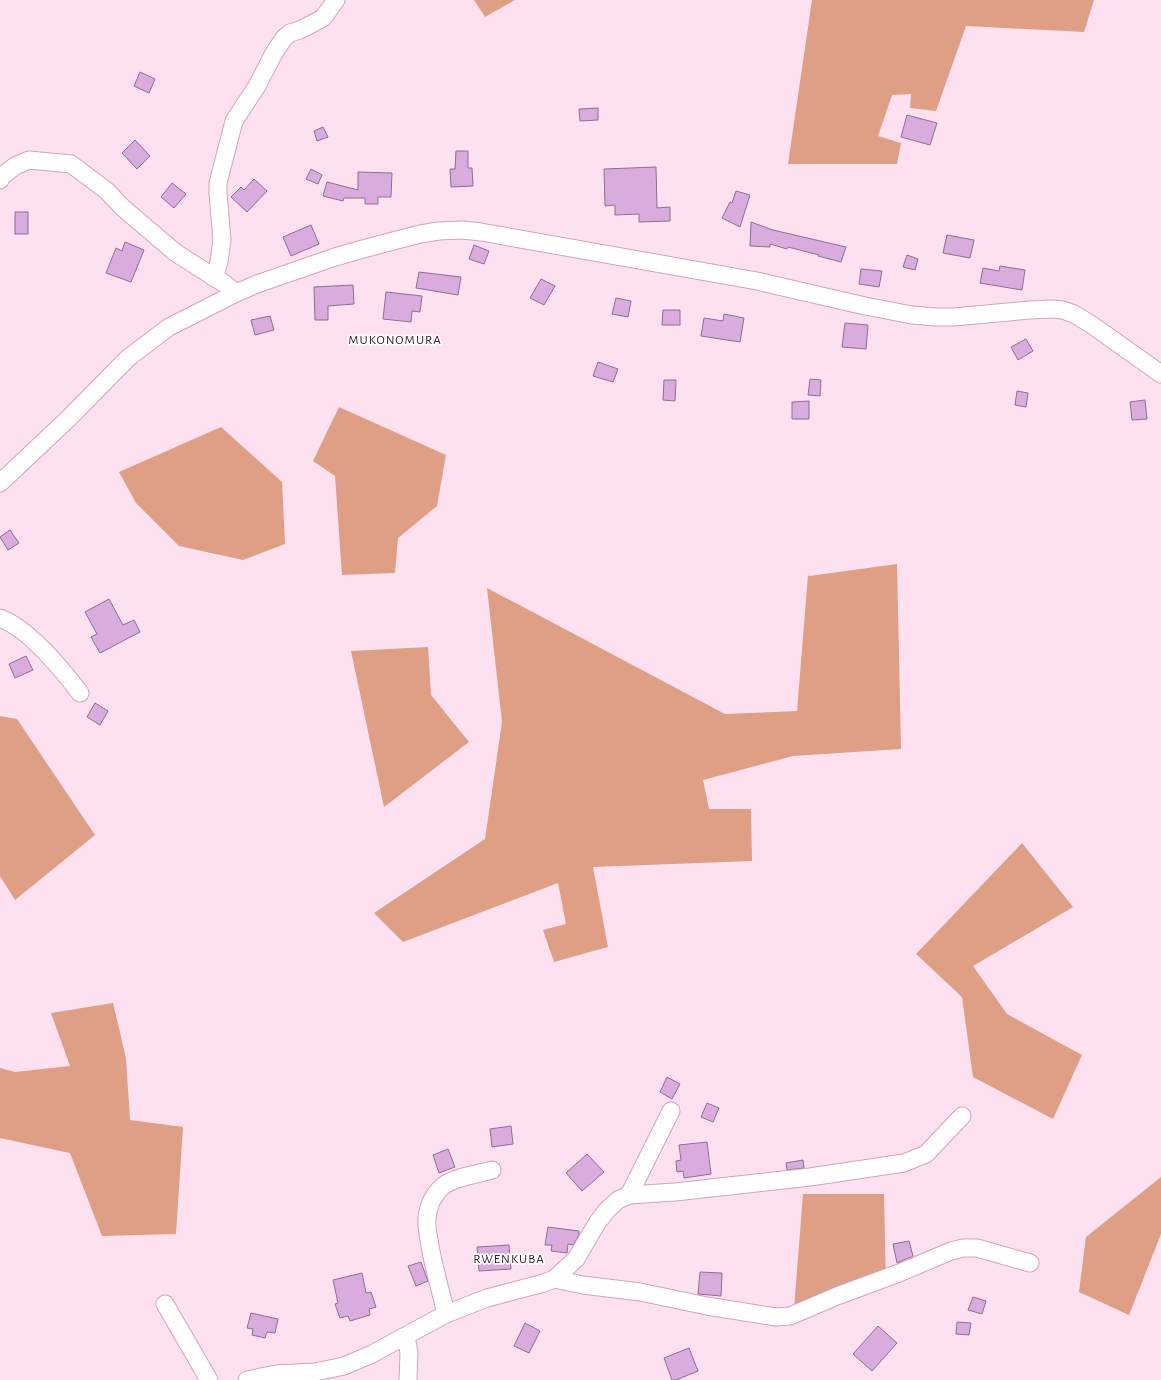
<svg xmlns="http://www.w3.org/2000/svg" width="1161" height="1380" font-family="'Alegreya Sans',sans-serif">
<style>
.forest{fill:#de9f85}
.building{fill:#daacdd;stroke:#8e6e91}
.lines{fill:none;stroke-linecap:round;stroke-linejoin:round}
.minor-casing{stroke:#d2a3bd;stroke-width:19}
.minor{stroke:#fff;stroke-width:17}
.labels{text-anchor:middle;stroke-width:3.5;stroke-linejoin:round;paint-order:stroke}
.quarter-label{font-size:13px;letter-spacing:1px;fill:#37252f;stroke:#fff}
</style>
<rect width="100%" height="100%" fill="#fee1f1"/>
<!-- forest -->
<g class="forest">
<path d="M474,0H515L485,17Z"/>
<path d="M812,0H1094L1084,32L966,26L936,111L910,108L911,94L892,95L878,136L901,143L897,164H788Z"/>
<path d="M339,407L446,455L437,506L398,538L395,573L342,575L335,476L313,461Z"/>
<path d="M221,427L282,482L285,544L243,560L179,546L136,503L119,472Z"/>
<path d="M897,564L901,749L793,756L703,780L709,809H751L752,861L593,867L608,947L554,962L543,930L566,924L558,883L403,942L374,913L485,839L502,722L487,588L725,714L797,711L808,575L809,576Z"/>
<path d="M428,647L431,695L469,742L384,807L351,651Z"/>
<path d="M0,716L17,719L95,835L15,900L0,876Z"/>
<path d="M1022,843L1073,907L973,966L1007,1014L1082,1055L1053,1119L973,1077L962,997L916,954Z"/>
<path d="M113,1003L126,1058L130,1120L183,1127L176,1234L102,1236L70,1153L0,1138V1068L15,1072L70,1066L51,1013Z"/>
<path d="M1161,1177V1234L1129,1315L1079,1292L1086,1237Z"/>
<path d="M803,1194H884L886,1287L794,1309Z"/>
</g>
<!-- building -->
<g class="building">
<path d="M140,72L155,79L149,93L134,86Z"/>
<path d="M598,108V120L580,121L579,109Z"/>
<path d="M907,115L937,123L930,145L901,137Z"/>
<path d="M323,127L328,137L317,141L314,131Z"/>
<path d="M135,140L150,156L137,169L122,153Z"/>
<path d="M456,151H468V168H472L473,186L451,187L450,169H455Z"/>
<path d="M656,167L657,208L670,207V221L639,222V214L615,215V205L605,206L604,169Z"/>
<path d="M311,169L322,175L318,184L306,179Z"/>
<path d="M358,172L392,173L391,197H378V204H365V198H344L343,201L323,196L327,182L358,190Z"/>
<path d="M254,179L267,191L247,212L231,197L241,187L244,190Z"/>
<path d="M172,183L186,194L174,208L161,197Z"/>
<path d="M736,191L750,195L740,227L722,218L730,202L732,203Z"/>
<rect x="15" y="212" width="13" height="22"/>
<path d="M751,222L773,230L846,247L841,262L818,256L819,255L788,247L787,249L770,244V247L750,246Z"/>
<path d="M311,225L319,244L291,256L283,237Z"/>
<path d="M947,235L974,240L970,258L943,253Z"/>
<path d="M125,242L144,250L131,282L106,273L116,248L122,251Z"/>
<path d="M474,245L489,251L484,264L469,259Z"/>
<path d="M907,255L918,259L915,270L903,267Z"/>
<path d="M1000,266L1025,270L1022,290L980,283L983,268L999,271Z"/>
<path d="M861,269L882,271L879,287L859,284Z"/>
<path d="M419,272L461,277L458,295L416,288Z"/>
<path d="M541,279L555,286L544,305L530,298Z"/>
<path d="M353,285L354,304L328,306V320H315L314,287Z"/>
<path d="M386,292L422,296L420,312L412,311L411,322L383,319Z"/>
<path d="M616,298L631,301L628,317L612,314Z"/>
<path d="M663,310H680V325H662Z"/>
<path d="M724,314L744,318L740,342L701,336L704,318L723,321Z"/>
<path d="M270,316L274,330L255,335L251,320Z"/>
<path d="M845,323L868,325L866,349L842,347Z"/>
<path d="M1026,339L1033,351L1018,360L1011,347Z"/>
<path d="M598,362L618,369L613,382L593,376Z"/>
<path d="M810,379L821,380L820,396L808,395Z"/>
<path d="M664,380H676L675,401L663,400Z"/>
<path d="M1017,391L1028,393L1026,407L1015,405Z"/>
<path d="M1145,400L1147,419L1132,420L1130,402Z"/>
<path d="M809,401V419H792V402Z"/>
<path d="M10,530L19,543L8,550L0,537Z"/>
<path d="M109,599L123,625L134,620L140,632L100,653L91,637L97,634L85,612Z"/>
<path d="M26,656L33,670L15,678L9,664Z"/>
<path d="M95,703L108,711L100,725L87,717Z"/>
<path d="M667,1077L680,1084L672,1099L660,1092Z"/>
<path d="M707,1103L719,1108L713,1122L701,1117Z"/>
<path d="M511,1126L513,1144L492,1147L490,1129Z"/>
<path d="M707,1142L711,1174L684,1178L683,1171L677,1172L676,1161L681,1160L679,1145Z"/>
<path d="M448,1149L455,1167L439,1173L433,1155Z"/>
<path d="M587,1154L604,1172L582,1191L566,1173Z"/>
<path d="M803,1160L804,1168L787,1170L786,1163Z"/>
<path d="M548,1227L579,1231V1235L573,1245L568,1244L567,1253L551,1251L552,1245H545Z"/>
<path d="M909,1241L913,1256L897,1263L893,1244Z"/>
<path d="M509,1245L511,1269L479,1271L477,1247Z"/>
<path d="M421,1262L428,1281L416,1286L408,1266Z"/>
<path d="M700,1272L722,1273L721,1296L698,1294Z"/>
<path d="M362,1273L366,1293L371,1292L376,1307L369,1309L370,1315L350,1321L348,1316L340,1318L335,1304L338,1303L333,1280Z"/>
<path d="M973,1297L986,1301L982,1314L968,1310Z"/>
<path d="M251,1313L278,1319L275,1333L267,1332L265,1338L252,1335L253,1329L247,1328Z"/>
<path d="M957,1322L971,1323L969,1335L956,1334Z"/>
<path d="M525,1323L540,1331L529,1353L514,1346Z"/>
<path d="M878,1326L897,1343L872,1371L853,1354Z"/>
<path d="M689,1348L698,1371L676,1380H672L664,1358Z"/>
</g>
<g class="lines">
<defs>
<g id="minor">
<path d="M0,180L2,176L15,166L29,160L71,164L107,191L123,208L176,253L225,284L236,293"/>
<path d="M214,278L219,262L222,240L218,194V183L234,121L257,86L274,53L284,38L290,33L300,30L323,18L336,0"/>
<path d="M0,483L70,417L128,358L169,327L193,315L236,293L257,284L335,257L363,249L420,234L439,231L463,230L481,232L757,281L865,306L912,315L936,317H954L1030,310L1052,309L1063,310L1074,314L1092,325L1161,374"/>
<path d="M0,618C29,629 61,668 80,693"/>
<path d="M629,1195L671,1111"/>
<path d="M554,1279L583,1285L640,1292L707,1306L776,1317L790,1316L837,1296L899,1273L951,1251L963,1248H977L1030,1263"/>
<path d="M165,1304L209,1380"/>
<path d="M446,1314C441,1292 434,1269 430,1246C429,1237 426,1227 427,1218C428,1206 434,1194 443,1186C454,1177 479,1174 492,1170"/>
<path d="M406,1336L409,1353L408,1380"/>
<path d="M247,1380L276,1374L315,1372L344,1366L372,1354L446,1314L487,1298L544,1283L554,1279L576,1259L597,1223L607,1210L618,1200L629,1195L675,1192L810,1177L904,1163L926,1154L962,1116"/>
</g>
</defs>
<!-- minor casing -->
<use href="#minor" class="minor-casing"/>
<!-- minor -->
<use href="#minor" class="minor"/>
</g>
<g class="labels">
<!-- quarter labels -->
<g class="quarter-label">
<text x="395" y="344">MUKONOMURA</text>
<text x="509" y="1263">RWENKUBA</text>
</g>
</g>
</svg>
